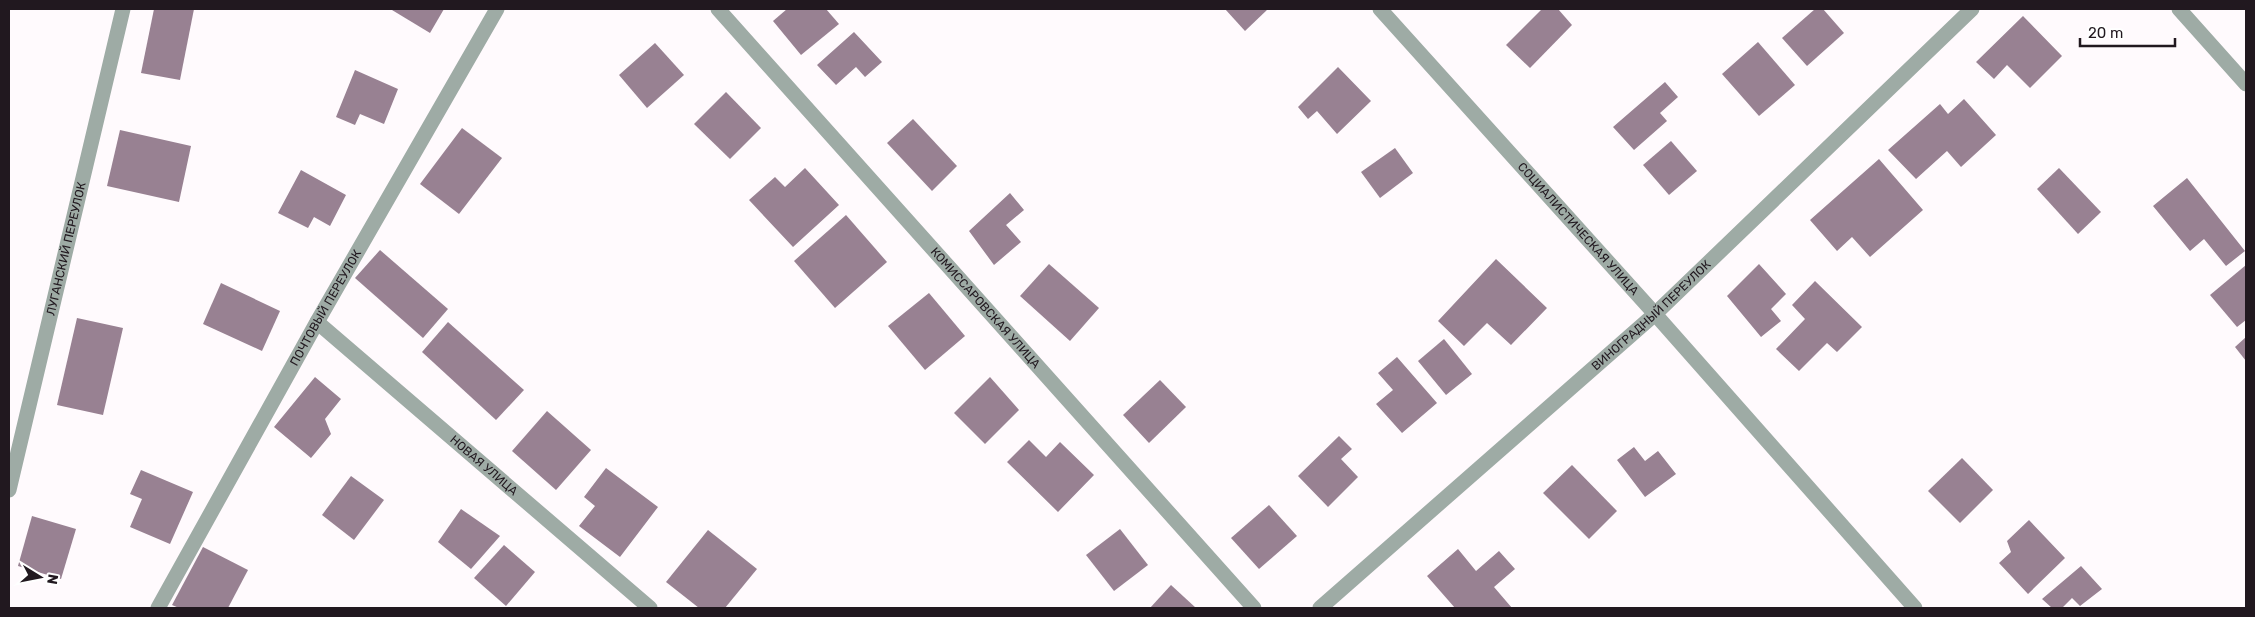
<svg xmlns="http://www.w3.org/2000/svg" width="2255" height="617" font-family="Rubik,sans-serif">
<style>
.building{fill:#988192}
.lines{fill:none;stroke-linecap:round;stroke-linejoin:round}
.minor{stroke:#9eaba5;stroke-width:15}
.labels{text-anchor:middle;stroke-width:4.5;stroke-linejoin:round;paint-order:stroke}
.street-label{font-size:12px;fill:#21181f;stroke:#fff}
</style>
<rect width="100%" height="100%" fill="#fffafd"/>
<!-- building -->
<g class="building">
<path d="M154,9H194L180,80L141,73Z"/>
<path d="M393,9H444L430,33L392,10Z"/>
<path d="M787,9H826L839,24L801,55L773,21Z"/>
<path d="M1225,9H1268L1245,31Z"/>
<path d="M1542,9H1558L1572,25L1530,68L1506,45Z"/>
<path d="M1815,9H1823L1844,33L1807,66L1782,38Z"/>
<path d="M2023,16L2062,56L2030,88L2007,65L1994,79L1976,62Z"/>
<path d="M854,32L882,62L865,77L856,67L836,85L817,65Z"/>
<path d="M1758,42L1795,85L1759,116L1722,74Z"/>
<path d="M655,43L684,75L647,108L619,75Z"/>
<path d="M1338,67L1371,101L1337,134L1317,111L1308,119L1298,107Z"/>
<path d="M355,70L398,89L384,124L360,114L355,125L336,117Z"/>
<path d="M1665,82L1678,97L1660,113L1667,121L1634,150L1613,127Z"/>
<path d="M726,92L761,128L730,159L694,124Z"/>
<path d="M1964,99L1996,135L1961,167L1947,151L1916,179L1888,150L1940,104L1948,114Z"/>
<path d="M913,119L957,166L932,191L887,143Z"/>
<path d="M462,128L502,158L459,214L420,184Z"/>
<path d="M120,130L191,146L179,202L107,186Z"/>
<path d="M1671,141L1697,171L1669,195L1643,165Z"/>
<path d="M1395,148L1413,173L1380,198L1361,172Z"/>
<path d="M1879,159L1923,210L1870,257L1852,237L1837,251L1810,220Z"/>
<path d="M805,168L839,205L793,247L749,200L775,177L785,187Z"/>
<path d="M2059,168L2101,212L2078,234L2037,189Z"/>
<path d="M301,170L346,195L330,226L314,217L308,228L278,213Z"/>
<path d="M2187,178L2245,251L2226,266L2204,239L2190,251L2153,206Z"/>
<path d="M1010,193L1024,210L1006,225L1021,242L994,265L969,231Z"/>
<path d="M846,215L887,262L835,308L794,261Z"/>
<path d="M380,250L448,309L423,338L355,278Z"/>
<path d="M1496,259L1547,308L1511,345L1487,323L1464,346L1438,321Z"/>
<path d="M1049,264L1099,308L1070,341L1020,296Z"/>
<path d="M1759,264L1786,294L1771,309L1781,321L1761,337L1727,296Z"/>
<path d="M2246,265V320L2237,327L2210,295Z"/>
<path d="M1815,281L1862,327L1837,352L1827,343L1799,371L1776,349L1805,319L1792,305Z"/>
<path d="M221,283L280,311L262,351L203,324Z"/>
<path d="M929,293L965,336L925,370L888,326Z"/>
<path d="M77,318L123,328L103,415L57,405Z"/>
<path d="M448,322L524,390L496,420L422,352Z"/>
<path d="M2246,337V361L2235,347Z"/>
<path d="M1444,339L1472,374L1446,395L1418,361Z"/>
<path d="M1397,357L1437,403L1402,433L1376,404L1393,390L1378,373Z"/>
<path d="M315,377L341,399L325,419L331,434L311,458L274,427Z"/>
<path d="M990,377L1019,410L985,444L954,413Z"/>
<path d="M1160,380L1186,407L1149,443L1123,415Z"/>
<path d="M547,411L591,450L556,490L512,451Z"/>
<path d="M1339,436L1352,449L1341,459L1358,477L1328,507L1298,476Z"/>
<path d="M1029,440L1046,457L1060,442L1094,475L1058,512L1007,462Z"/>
<path d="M1634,447L1645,461L1658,451L1676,474L1645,497L1617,460Z"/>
<path d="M1962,458L1993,490L1960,523L1928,491Z"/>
<path d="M1572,465L1617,511L1589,539L1543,493Z"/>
<path d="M606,468L658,507L620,557L579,526L595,506L584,497Z"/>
<path d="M141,470L193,492L170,544L130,527L142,499L130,494Z"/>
<path d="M351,476L384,500L354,540L322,515Z"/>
<path d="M1269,505L1297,536L1259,569L1231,538Z"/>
<path d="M461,509L500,536L471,569L438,542Z"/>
<path d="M32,516L76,529L61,579L18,566Z"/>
<path d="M2029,520L2065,558L2028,594L1999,563L2011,552L2007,541Z"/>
<path d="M1120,529L1148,565L1114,591L1086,555Z"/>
<path d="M708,530L757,569L725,608H699L666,582Z"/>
<path d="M504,545L535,572L506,606L474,578Z"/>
<path d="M203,547L248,570L228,608H179L172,605Z"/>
<path d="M1458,549L1476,571L1499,551L1515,569L1494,587L1512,608H1455L1427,576Z"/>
<path d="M2081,566L2102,589L2080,606L2072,598L2062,608H2052L2042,599Z"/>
<path d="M1171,585L1196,608H1150Z"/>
</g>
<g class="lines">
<!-- minor -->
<g class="minor">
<path id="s1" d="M718,9L1254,608"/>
<path id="s2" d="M1380,9L1655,314L1915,608"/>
<path d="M2179,9L2246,84"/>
<path id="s3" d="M317,322L650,608"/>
<path id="s4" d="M9,490L123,9"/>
<path id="s5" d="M158,608L317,322L497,9"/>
<path id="s6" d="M1320,608L1655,314L1972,9"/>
</g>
</g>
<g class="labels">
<!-- street labels -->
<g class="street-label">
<text dy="4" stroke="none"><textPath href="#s2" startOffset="296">СОЦИАЛИСТИЧЕСКАЯ УЛИЦА</textPath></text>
<text dy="4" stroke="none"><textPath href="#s4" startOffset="248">ЛУГАНСКИЙ ПЕРЕУЛОК</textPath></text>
<text dy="4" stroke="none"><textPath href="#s5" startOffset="344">ПОЧТОВЫЙ ПЕРЕУЛОК</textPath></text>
<text dy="4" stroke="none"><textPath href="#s1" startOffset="401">КОМИССАРОВСКАЯ УЛИЦА</textPath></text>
<text dy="4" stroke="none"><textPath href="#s6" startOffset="442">ВИНОГРАДНЫЙ ПЕРЕУЛОК</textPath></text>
<text dy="4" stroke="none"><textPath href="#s3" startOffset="220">НОВАЯ УЛИЦА</textPath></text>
</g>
</g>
<!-- border -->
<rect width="2255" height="617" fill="none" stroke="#21181f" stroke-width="20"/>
<!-- north arrow -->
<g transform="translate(40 577) rotate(100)" stroke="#ffffff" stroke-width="4" paint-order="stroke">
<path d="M0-4L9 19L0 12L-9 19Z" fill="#21181f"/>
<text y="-8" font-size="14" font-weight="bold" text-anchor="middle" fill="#21181f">N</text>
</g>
<!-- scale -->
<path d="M2080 38v8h95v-8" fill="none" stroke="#21181f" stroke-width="2.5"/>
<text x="2088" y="38" font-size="15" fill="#21181f" stroke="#ffffff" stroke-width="4" paint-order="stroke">20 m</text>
</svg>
